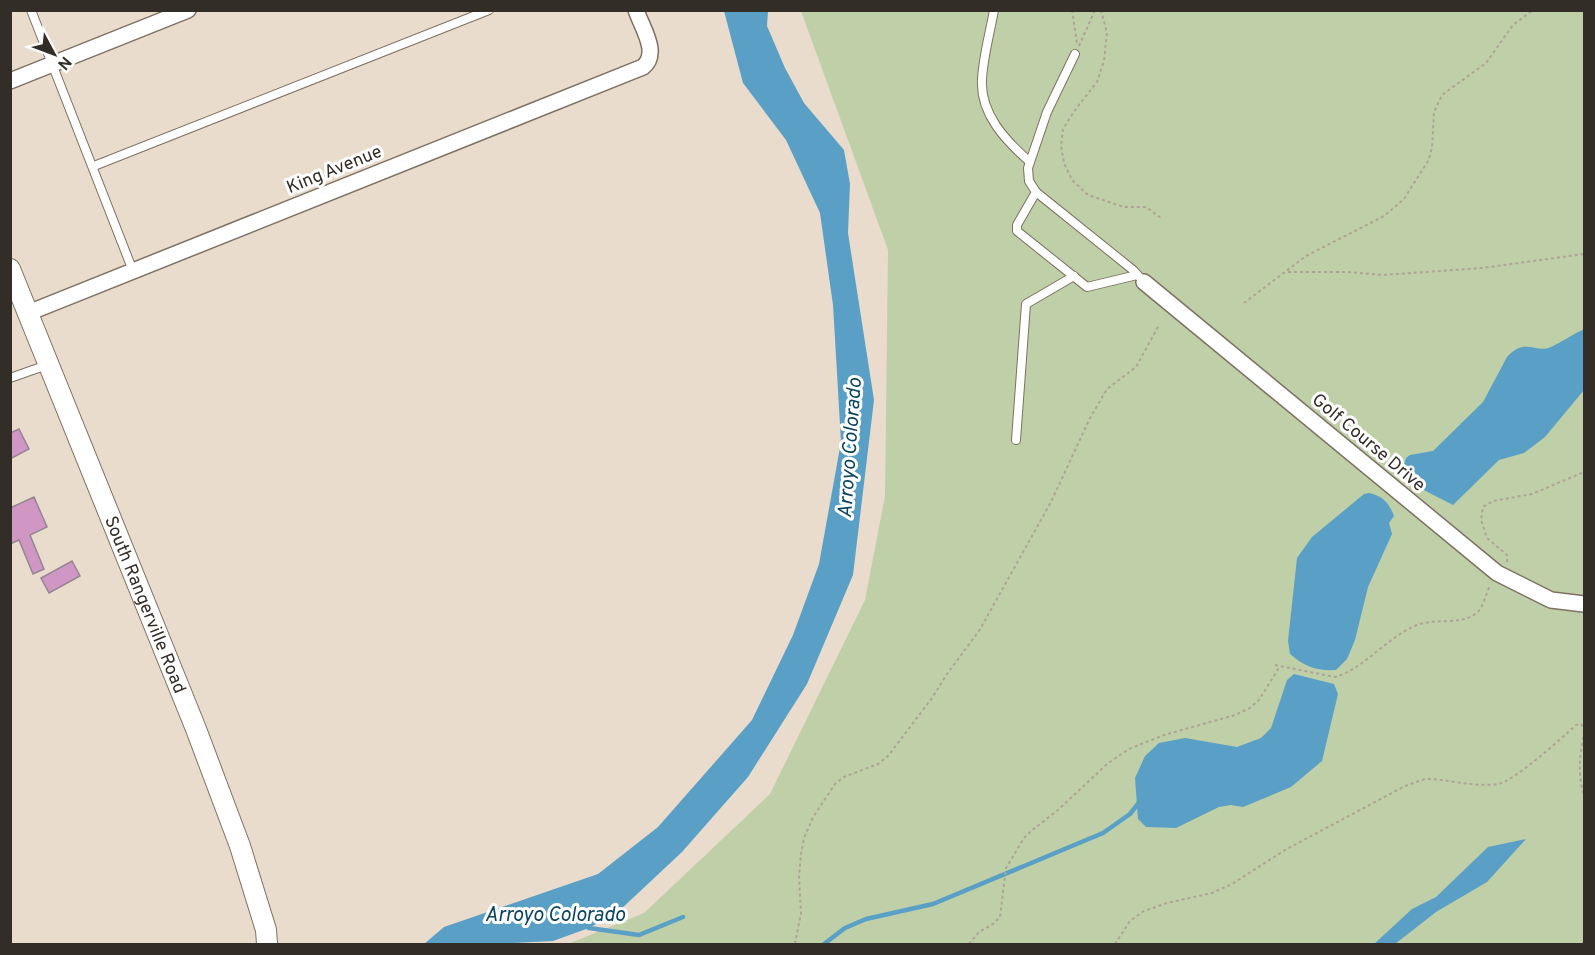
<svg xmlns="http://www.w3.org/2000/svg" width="1595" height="955" font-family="Overpass,sans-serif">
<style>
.green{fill:#bfcfa7}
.water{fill:#5aa0c6}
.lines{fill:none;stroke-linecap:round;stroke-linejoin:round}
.stream{stroke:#5aa0c6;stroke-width:4.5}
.building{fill:#d096c4;stroke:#958592;stroke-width:1.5}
.service-casing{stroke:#7e7163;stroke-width:10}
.minor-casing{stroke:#7e7163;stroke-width:18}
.secondary-casing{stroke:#7e7163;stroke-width:22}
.path{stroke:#aea396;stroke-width:2;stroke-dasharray:3 3;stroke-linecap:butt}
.service{stroke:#fff;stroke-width:8}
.minor{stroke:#fff;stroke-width:15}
.secondary{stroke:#fff;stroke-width:20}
.labels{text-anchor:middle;stroke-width:6;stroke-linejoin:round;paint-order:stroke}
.street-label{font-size:18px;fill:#322d27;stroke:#fff}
.water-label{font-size:20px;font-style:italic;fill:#09455f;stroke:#fff}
</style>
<rect width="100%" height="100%" fill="#eadccc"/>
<!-- green -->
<path class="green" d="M801,11H1584V944H568L644,913L770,794L865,600L885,496L888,250Z"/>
<!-- water -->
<g class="water">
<path d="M724,11H768L767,26L785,68L804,103L844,150L850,184L848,233L874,400L853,575L807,684L748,777L682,852L619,911L589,928L553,941L495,944H424L444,927L598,874L658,827L752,720L793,635L819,564L841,442L833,305L820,213L786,140L743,83Z"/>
<path d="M1584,329V390L1545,437L1524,453L1499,460L1453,505L1412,484L1414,481L1409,477L1406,479L1403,468L1406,458L1410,455L1433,451L1483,402L1507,357C1525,337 1536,354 1551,347C1562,342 1573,334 1584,329Z"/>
<path d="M1369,493C1383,496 1389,503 1394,516L1389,523L1392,534L1368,587L1355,640L1347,659L1336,670C1317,671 1305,667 1290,654L1288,641L1297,558L1312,537L1364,494Z"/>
<path d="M1294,674L1334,684L1338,694L1322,761L1291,787L1243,807L1231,805L1219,807L1176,828L1146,827L1138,819L1135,778L1145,756L1159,743L1185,738L1237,747L1261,738L1271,728L1287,680Z"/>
<path d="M1526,839L1487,882L1436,912L1395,944H1374L1412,909L1436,897L1488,847Z"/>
</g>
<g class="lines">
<!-- stream -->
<g class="stream">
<path d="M585,926L589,928L639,935L683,917"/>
<path d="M824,944L845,928L866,919L933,904L1103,833L1130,814L1141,800"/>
</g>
</g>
<!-- building -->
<g class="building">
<path d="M19,429L29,449L10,459V433Z"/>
<path d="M34,497L47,527L30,535L44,569L33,574L19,540L10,544V508Z"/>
<path d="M72,561L80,576L49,593L41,578Z"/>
</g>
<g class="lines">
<defs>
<g id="service">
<path d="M31,10L133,271"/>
<path d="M994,10C990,33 983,57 982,80C980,114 1006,141 1030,162"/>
<path d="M1075,54L1047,112L1028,168L1029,181L1036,192L1133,270L1144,282"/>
<path d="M94,166L489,10"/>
<path d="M1036,192L1017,225V231L1087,287L1137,275"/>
<path d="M10,378L47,365"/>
<path d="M1016,440L1026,304L1074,276"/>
</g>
<g id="minor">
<path d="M10,81L188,10"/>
<path d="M1144,282L1497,573L1551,600L1584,604"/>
<path d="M28,313L643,67C660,53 642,28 636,10"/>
</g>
<g id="secondary">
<path id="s1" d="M10,269L196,729L240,846L266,930L267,944"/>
</g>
</defs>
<!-- service casing -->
<use href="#service" class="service-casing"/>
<!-- minor casing -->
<use href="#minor" class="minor-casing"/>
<!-- secondary casing -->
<use href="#secondary" class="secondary-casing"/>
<!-- path -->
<g class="path">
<path d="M1072,10L1077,43"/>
<path d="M1101,10L1107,33L1104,61L1097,82L1075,110L1063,129L1061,146L1064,163L1072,180L1088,195L1124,207H1146L1161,218"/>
<path d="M1079,46L1095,10"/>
<path d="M1288,272H1349L1383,275L1482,268L1584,254"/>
<path d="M1244,303L1306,256L1384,216L1404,199L1428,161L1432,148L1434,112L1442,95L1486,63L1513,25L1533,10"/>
<path d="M1507,562V555L1487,538L1481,520L1483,507L1493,501L1532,494L1584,472"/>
<path d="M1275,665L1335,677C1364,669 1387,637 1417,625C1434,618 1462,625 1475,614C1484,608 1485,595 1490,586"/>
<path d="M1584,731C1580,759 1577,769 1584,797"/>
<path d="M795,944L801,913L799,877L801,854L804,838L813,817L835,784L844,777L878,764L888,756L932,698L947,674L979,631L1051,502L1090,418L1107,389L1136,367L1159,325"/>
<path d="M969,944L979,932L993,924L1000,917L1006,868L1024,838L1031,831L1058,810L1107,764L1129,749L1164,735L1235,715L1250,708L1259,700L1280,666"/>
<path d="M1115,944L1130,921L1144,911L1167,903L1212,893L1232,884L1285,850L1405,786L1425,779H1432C1454,781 1476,787 1498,784C1513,782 1562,738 1576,725L1581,724L1584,729"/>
<path d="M1581,944L1584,943"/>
</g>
<!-- service -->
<use href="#service" class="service"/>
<!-- minor -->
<use href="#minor" class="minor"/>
<!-- secondary -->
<use href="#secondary" class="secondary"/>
</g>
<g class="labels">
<!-- street labels -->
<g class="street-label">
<text transform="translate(334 169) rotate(-22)" y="6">King Avenue</text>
<text transform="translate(1369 442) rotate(40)" y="6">Golf Course Drive</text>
<text dy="6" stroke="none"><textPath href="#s1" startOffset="362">South Rangerville Road</textPath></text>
</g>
<!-- water labels -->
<g class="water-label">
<text transform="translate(849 448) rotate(-86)" y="7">Arroyo Colorado</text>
<text x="555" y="921">Arroyo Colorado</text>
</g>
</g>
<!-- border -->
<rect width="1595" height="955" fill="none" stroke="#322d27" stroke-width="24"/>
<!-- north arrow -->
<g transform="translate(54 54) rotate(131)" stroke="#ffffff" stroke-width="4.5" paint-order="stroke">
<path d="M0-4.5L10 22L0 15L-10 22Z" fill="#322d27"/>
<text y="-9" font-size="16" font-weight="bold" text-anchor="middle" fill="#322d27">N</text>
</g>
</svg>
